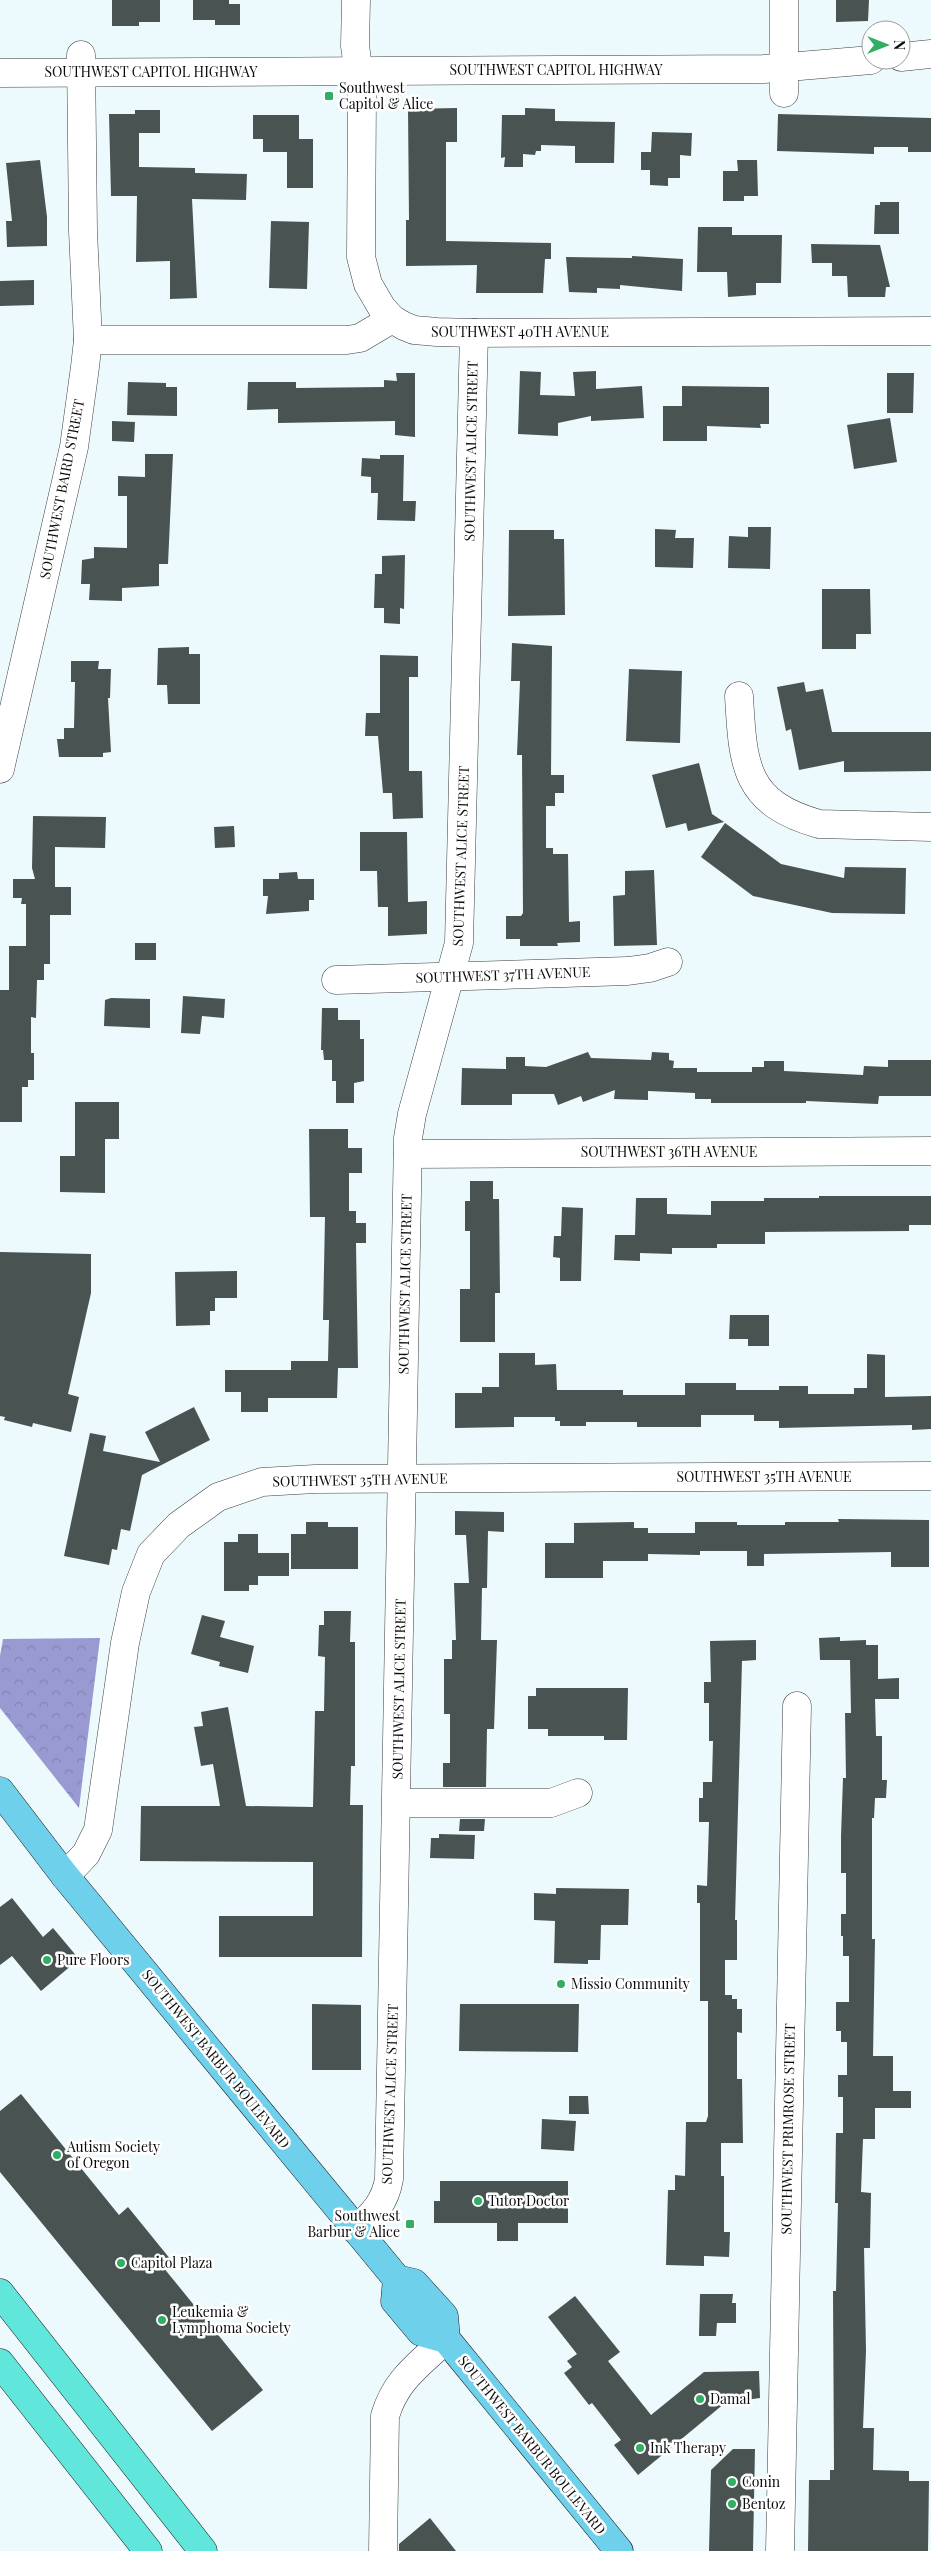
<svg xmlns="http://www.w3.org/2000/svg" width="931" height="2551" font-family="'Playfair Display',serif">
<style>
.forest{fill:url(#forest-crowns)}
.building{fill:#495351}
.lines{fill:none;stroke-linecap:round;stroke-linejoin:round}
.minor-casing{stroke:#3e3e3e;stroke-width:29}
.major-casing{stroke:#1c1c1c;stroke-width:29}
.highway-casing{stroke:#1c1c1c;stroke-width:29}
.minor{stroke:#fff;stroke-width:28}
.major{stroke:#6ed0eb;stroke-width:28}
.highway{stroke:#61e6db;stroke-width:28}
.poi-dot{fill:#32ad64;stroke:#fff;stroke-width:2}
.labels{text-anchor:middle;stroke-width:5;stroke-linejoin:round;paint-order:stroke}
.street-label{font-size:14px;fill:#0b0b0b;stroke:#fff}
.poi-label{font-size:14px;fill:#0b0b0b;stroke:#fff;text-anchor:start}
</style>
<defs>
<pattern id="forest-crowns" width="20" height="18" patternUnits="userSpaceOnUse" patternTransform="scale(1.25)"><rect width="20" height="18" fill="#9a9ad3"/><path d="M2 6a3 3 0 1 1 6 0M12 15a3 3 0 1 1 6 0" fill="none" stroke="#8383b4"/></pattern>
</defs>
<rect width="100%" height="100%" fill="#ecf9fd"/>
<!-- forest -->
<path class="forest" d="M100,1638L79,1808L0,1708V1656L3,1639Z"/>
<!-- building -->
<g class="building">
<path d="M112,0H160V22H139V26H112Z"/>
<path d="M193,0H229V4H240V25H215V20H193Z"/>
<path d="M836,0H869L868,21L836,22Z"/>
<path d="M457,108V142H446V241L551,243V259H545L543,293H476L477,265L406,266V220H409L408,109Z"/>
<path d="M525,108L555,109V121L615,122L614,163H575V146L541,145V151H536L535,155L523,154V167H504L505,157L501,158L502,115H525Z"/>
<path d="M135,110H160V133H139V167L195,168V173L247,174L246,200L192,199L197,298L170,299V261L136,262L137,196H111L109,114H135Z"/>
<path d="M778,114L931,118V152H908V147H874V154L777,151Z"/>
<path d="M253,115H299V139H313V188H287V152H263V139H253Z"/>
<path d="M652,132L692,133L691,156L680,155V178H668V186L650,185V170H641V152H651Z"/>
<path d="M40,160L47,217V246L7,247L6,221H12L6,163Z"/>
<path d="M737,160H757L758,196H744V201H723V171H738Z"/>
<path d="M880,202H899V234H874L875,205H880Z"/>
<path d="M271,221L309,222L307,289L269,288Z"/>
<path d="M698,227H732V235H782L781,283H756V295L728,297L727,272H697Z"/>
<path d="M811,244L880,245L890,287H886L885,297H848L847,276H832V263H812Z"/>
<path d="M632,256L683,259L682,291L620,285V289L597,288V293L569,292L566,257L632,258Z"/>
<path d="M34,280V305L0,306V281Z"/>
<path d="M520,371L541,372L540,395L575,396L573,372L596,371V389L642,386L644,418L591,421V416L558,423V436L518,434Z"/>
<path d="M396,373H415V437L395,435V421L278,423V409L247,410L248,382H296V388L384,387V380L397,381Z"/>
<path d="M887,373H914L913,413H887Z"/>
<path d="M128,382L166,383V387H177V416L127,415Z"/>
<path d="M682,386L769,387V424H760L761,428L707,426V441H663V406H682Z"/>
<path d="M890,418L897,462L854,469L847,425Z"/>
<path d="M112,421L135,422L134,442L112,441Z"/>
<path d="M145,454H173L168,564H159V586L122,588V601L89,600L90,584H81L82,560L94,558V547L127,548V496H118V476L145,477Z"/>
<path d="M380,455H404L403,501H416L415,521L377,520L378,493H371V477L361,476L362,458L380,459Z"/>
<path d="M748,527H771L770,569L728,568L729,536L748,537Z"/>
<path d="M655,529L676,530L675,538H694L693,568L655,567Z"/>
<path d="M509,530H554V539H564L565,615L508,616Z"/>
<path d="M405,555L404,609L400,608V624L384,623V608H374L375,574H382V556Z"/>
<path d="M822,589H870L871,634H856V649H822Z"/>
<path d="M512,643L552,646L551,775H564V793H555V806H546V848H553V854H568L569,922L580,921V942L557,943L558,946H520V939H506V916H521L523,913L522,755H517L520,681H511Z"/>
<path d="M189,647V654H200V704H168L167,685H157L158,648Z"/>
<path d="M380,655L418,656V677H409V771H422L423,818L393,819L392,793H383L378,736H365L366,713H380Z"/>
<path d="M71,661H99L98,669H111L110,698H108L111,752L103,753V757H59L57,739H64V728H74L75,682H71Z"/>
<path d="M629,669L682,671L680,743L626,741Z"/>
<path d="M804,682L806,692L823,689L832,732H931V771L844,772V761L799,770L791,729L786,731L777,687Z"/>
<path d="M699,763L712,814L724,822L688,831L686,823L666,828L652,775Z"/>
<path d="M33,816L106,817L105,848L55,847V887H71V915H50V964H44V980H37L36,1018L31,1017V1053H34V1080H28V1087H22V1122H0V990H9V946H26V904H21L22,898H13V879H35L32,868Z"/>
<path d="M725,823L781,864L844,878L845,867L906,868L905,914L832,913L753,896L701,857Z"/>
<path d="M234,826L235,847L215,848L214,827Z"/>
<path d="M360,832H407L408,902L427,901V934L388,936V907H378L377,871H360Z"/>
<path d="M654,870L657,945L614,946L613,896L625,895V871Z"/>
<path d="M297,872L298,879H314V900H309V911L266,914L268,896H263V879H279V873Z"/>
<rect x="135" y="943" width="21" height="17"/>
<path d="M183,996L225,999L224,1018L202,1016L200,1034L181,1033Z"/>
<path d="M111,998L150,999V1028L104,1026L105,1000Z"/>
<path d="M322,1008H338V1020H360V1039H364V1081L354,1083V1103H336V1081H332V1060H324L323,1050H321Z"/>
<path d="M588,1052L591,1058L651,1060L652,1052L669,1053V1060L674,1061L673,1068H697V1072H752V1067H764V1061H784V1071L863,1075L864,1066L888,1067V1060H931V1096H879L878,1104L806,1101V1103H711V1099H695V1093L648,1091V1100L614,1099L615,1090L583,1102L581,1096L558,1105L554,1094H512V1105H461L462,1068L506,1069V1057H525V1066L546,1067Z"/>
<path d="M75,1102H119V1139H105V1193L60,1192V1156H75Z"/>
<path d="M309,1129H348V1148H362V1173H349V1211H356V1223H366V1243H356L358,1368H338L337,1398H268V1412H241V1392H225V1370H291V1361H328L329,1320H323L325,1217H310Z"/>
<path d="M470,1181H493V1199H499L500,1293H495V1342H460V1289H470V1231H465V1201H470Z"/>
<path d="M819,1196H931V1225H909V1231L765,1232V1244H717V1248H672V1254L640,1253V1261L614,1260L615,1235H635L636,1198H667V1214L711,1215V1201H764V1198H819Z"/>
<path d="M562,1207L583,1208L581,1281H560V1258L553,1257L554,1236H561Z"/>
<path d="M0,1252L91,1254V1293L68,1394L79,1397L71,1432L33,1423L32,1427L4,1420L5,1417L0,1416Z"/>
<path d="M237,1271V1298H215V1311H210V1325L176,1326L175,1272Z"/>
<path d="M730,1315H769V1346H748V1339H729Z"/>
<path d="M499,1353H535V1365L556,1364L557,1390H623V1395H685V1383H736V1390H779V1386H808V1394H854V1388H867V1354L885,1355V1397L931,1396V1429L912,1430V1425L779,1428V1421H754V1415H701V1427H637V1422H586V1426H560V1421H555V1417H514V1427L455,1428V1393H482V1387H499Z"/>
<path d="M194,1407L210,1440L142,1475L130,1531L121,1529L117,1550L112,1549L109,1565L64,1556L90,1433L106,1436L103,1451L160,1462L145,1432Z"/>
<path d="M455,1511L504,1512V1532L488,1531L487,1588H482L481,1640H497L494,1729H487L486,1787H443V1763H450V1714H444V1659H452V1640H456L454,1583H469L466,1535H455Z"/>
<path d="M838,1519L929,1520V1567H891V1552L764,1554V1566H747V1551H700V1555L648,1554V1561H603V1578H545V1543H574V1523L634,1522V1528H648V1533H695V1522H737V1525H785V1522H839Z"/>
<path d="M306,1522H328V1527H358V1569H291V1534H306Z"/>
<path d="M238,1534H258V1553H289V1576H258V1585H249V1591H224V1542H238Z"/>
<path d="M324,1611H351L350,1642H355V1766H351L350,1805H363L362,1957H219V1916H313V1862L140,1861L141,1806H220L213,1764L201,1766L194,1727L203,1726L201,1712L228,1707L246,1806L313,1807L315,1711H324L325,1657L318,1656L319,1625H324Z"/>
<path d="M202,1615L225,1621L220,1637L254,1646L248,1673L219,1666L220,1662L191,1654Z"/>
<path d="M840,1637V1641L866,1640V1645H878V1679L899,1678V1699H875L876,1736H882V1780H887L886,1798H875L874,1818H872V1939H875L873,2056H893V2091H911V2108H875V2139H863L861,2192L871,2193L870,2248H864L866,2351L863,2428H874L873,2470L909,2471V2481H929L928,2551H808L809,2480H830V2470H834L833,2291H836L838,2203H835L836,2133H843V2097H838V2075H847V2042H841V2031H836V2002H849V1956H843V1936H841V1914H846V1873H841V1836L843,1778H846L845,1713H851L850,1660H820L819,1638Z"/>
<path d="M756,1640V1660L742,1661L735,1920H737V1960H725V1995H732V1999H737V2009H742V2033L737,2032V2079H742L743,2143H721V2176H724V2232H730L729,2257L704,2256V2266L666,2265L668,2190H675V2175L685,2176L686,2122H706L708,2116V2001H700V1903H697V1885L707,1886L709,1822H699V1798H703V1782H712L713,1741H709V1703H704V1682H711L710,1641Z"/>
<path d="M536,1688H628L627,1740H604V1736H548V1729H528V1696H536Z"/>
<path d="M460,1819H485L484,1831H459Z"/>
<path d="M439,1834L475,1835L474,1859L430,1858L431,1838H439Z"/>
<path d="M556,1888L629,1889L628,1925H601L600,1960H588V1964L554,1963L555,1921L534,1920V1893L556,1894Z"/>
<path d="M12,1898L43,1937L53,1928L79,1959L41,1991L12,1956L0,1965V1907Z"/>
<path d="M312,2004L361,2005V2070H312Z"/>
<path d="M460,2004H579L578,2052L459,2051Z"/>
<path d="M21,2094L119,2215L128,2207L171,2260L163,2267L263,2390L212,2431L0,2172V2111Z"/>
<path d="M569,2096H588L589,2114H569Z"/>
<path d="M542,2119L576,2121L574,2151L541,2149Z"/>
<path d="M440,2181H568V2223H518V2241H497V2223H434V2201H440Z"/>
<path d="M700,2294H733L732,2303H736V2323H717L716,2336H699Z"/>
<path d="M575,2296L620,2352L608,2361L651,2415L704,2372L759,2371L760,2398L725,2403L638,2475L614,2445L621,2440L592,2403L589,2405L564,2373L572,2367L567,2361L577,2354L548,2317Z"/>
<path d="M733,2449H755L753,2551H709L711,2470Z"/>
<path d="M430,2518L456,2551H399V2544Z"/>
</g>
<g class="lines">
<defs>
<g id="minor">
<path d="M356,0L355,46L362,94L361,257L368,284L382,308L392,319L404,326L414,330L437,332L474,333L931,331"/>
<path d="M901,57L931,54"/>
<path d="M0,73L764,69L871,60"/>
<path d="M784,93V0"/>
<path d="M88,340H347L360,338L392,319"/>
<path d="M739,696C743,765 744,803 819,824L931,827"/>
<path d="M0,769L74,447L85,367L88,340L83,231L81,55"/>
<path d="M336,980L628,971L650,968L668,962"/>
<path d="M408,1154L931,1151"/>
<path d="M398,1803H551L578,1793"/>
<path d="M65,1876L86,1854L98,1830L125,1643L136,1592L151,1554L179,1525L218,1497L262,1482L315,1479L931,1476"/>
<path d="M356,2230C373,2214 385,2203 389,2179L408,1138L412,1114L459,943L474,333"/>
<path d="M383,2551L385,2416C396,2379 419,2365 446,2339"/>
<path d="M780,2551L797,1706"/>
</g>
<g id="major">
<path d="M0,1791L65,1876L397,2279L414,2283L444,2316L446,2339L619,2551"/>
<path d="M397,2279L395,2301L421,2332L446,2339"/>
</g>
<g id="highway">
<path d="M0,2293L203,2551"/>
<path d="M0,2363L148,2551"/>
</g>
</defs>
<!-- minor casing -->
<use href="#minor" class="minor-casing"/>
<!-- major casing -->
<use href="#major" class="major-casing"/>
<!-- highway casing -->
<use href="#highway" class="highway-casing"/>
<!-- minor -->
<use href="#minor" class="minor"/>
<!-- major -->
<use href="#major" class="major"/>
<!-- highway -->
<use href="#highway" class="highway"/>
</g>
<!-- markers -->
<g class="poi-dot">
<rect x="324" y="91" width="10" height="10" rx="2.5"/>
<circle cx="47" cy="1960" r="5"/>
<circle cx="561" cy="1984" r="5"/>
<circle cx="57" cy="2155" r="5"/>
<circle cx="478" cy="2201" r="5"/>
<rect x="405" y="2219" width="10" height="10" rx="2.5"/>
<circle cx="121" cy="2263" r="5"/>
<circle cx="162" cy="2320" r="5"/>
<circle cx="700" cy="2399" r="5"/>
<circle cx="640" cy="2448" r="5"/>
<circle cx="732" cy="2482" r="5"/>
<circle cx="732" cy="2504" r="5"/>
</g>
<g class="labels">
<!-- street labels -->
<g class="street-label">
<text x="556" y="75">SOUTHWEST CAPITOL HIGHWAY</text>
<text x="151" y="77">SOUTHWEST CAPITOL HIGHWAY</text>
<text x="520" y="337">SOUTHWEST 40TH AVENUE</text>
<text transform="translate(471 451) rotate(-89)" y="5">SOUTHWEST ALICE STREET</text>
<text transform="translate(62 489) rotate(-79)" y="5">SOUTHWEST BAIRD STREET</text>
<text transform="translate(461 856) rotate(-88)" y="5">SOUTHWEST ALICE STREET</text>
<text transform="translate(503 975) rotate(-2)" y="5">SOUTHWEST 37TH AVENUE</text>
<text x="669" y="1157">SOUTHWEST 36TH AVENUE</text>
<text transform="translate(405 1284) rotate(-89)" y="5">SOUTHWEST ALICE STREET</text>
<text x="764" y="1482">SOUTHWEST 35TH AVENUE</text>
<text transform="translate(360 1480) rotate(-1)" y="5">SOUTHWEST 35TH AVENUE</text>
<text transform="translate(399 1689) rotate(-89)" y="5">SOUTHWEST ALICE STREET</text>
<text transform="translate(216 2059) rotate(51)" y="5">SOUTHWEST BARBUR BOULEVARD</text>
<text transform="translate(390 2094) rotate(-88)" y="5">SOUTHWEST ALICE STREET</text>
<text transform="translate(788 2129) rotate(-89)" y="5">SOUTHWEST PRIMROSE STREET</text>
<text transform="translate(532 2445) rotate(51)" y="5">SOUTHWEST BARBUR BOULEVARD</text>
</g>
<!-- poi labels -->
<g class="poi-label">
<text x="339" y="93">Southwest<tspan x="339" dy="16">Capitol &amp; Alice</tspan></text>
<text x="57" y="1965">Pure Floors</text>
<text x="571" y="1989">Missio Community</text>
<text x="67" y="2152">Autism Society<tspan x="67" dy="16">of Oregon</tspan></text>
<text x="488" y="2206">Tutor Doctor</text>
<text x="400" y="2221" text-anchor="end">Southwest<tspan x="400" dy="16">Barbur &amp; Alice</tspan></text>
<text x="131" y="2268">Capitol Plaza</text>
<text x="172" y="2317">Leukemia &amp;<tspan x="172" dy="16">Lymphoma Society</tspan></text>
<text x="710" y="2404">Damal</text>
<text x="650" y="2453">Ink Therapy</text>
<text x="742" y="2487">Conin</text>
<text x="742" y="2509">Bentoz</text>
</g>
</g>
<!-- north arrow -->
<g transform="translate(886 45) rotate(90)"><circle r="24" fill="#ffffff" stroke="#9d9d9d"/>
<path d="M0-4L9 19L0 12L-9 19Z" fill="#32ad64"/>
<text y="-8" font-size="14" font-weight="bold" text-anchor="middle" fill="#0b0b0b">N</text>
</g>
</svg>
